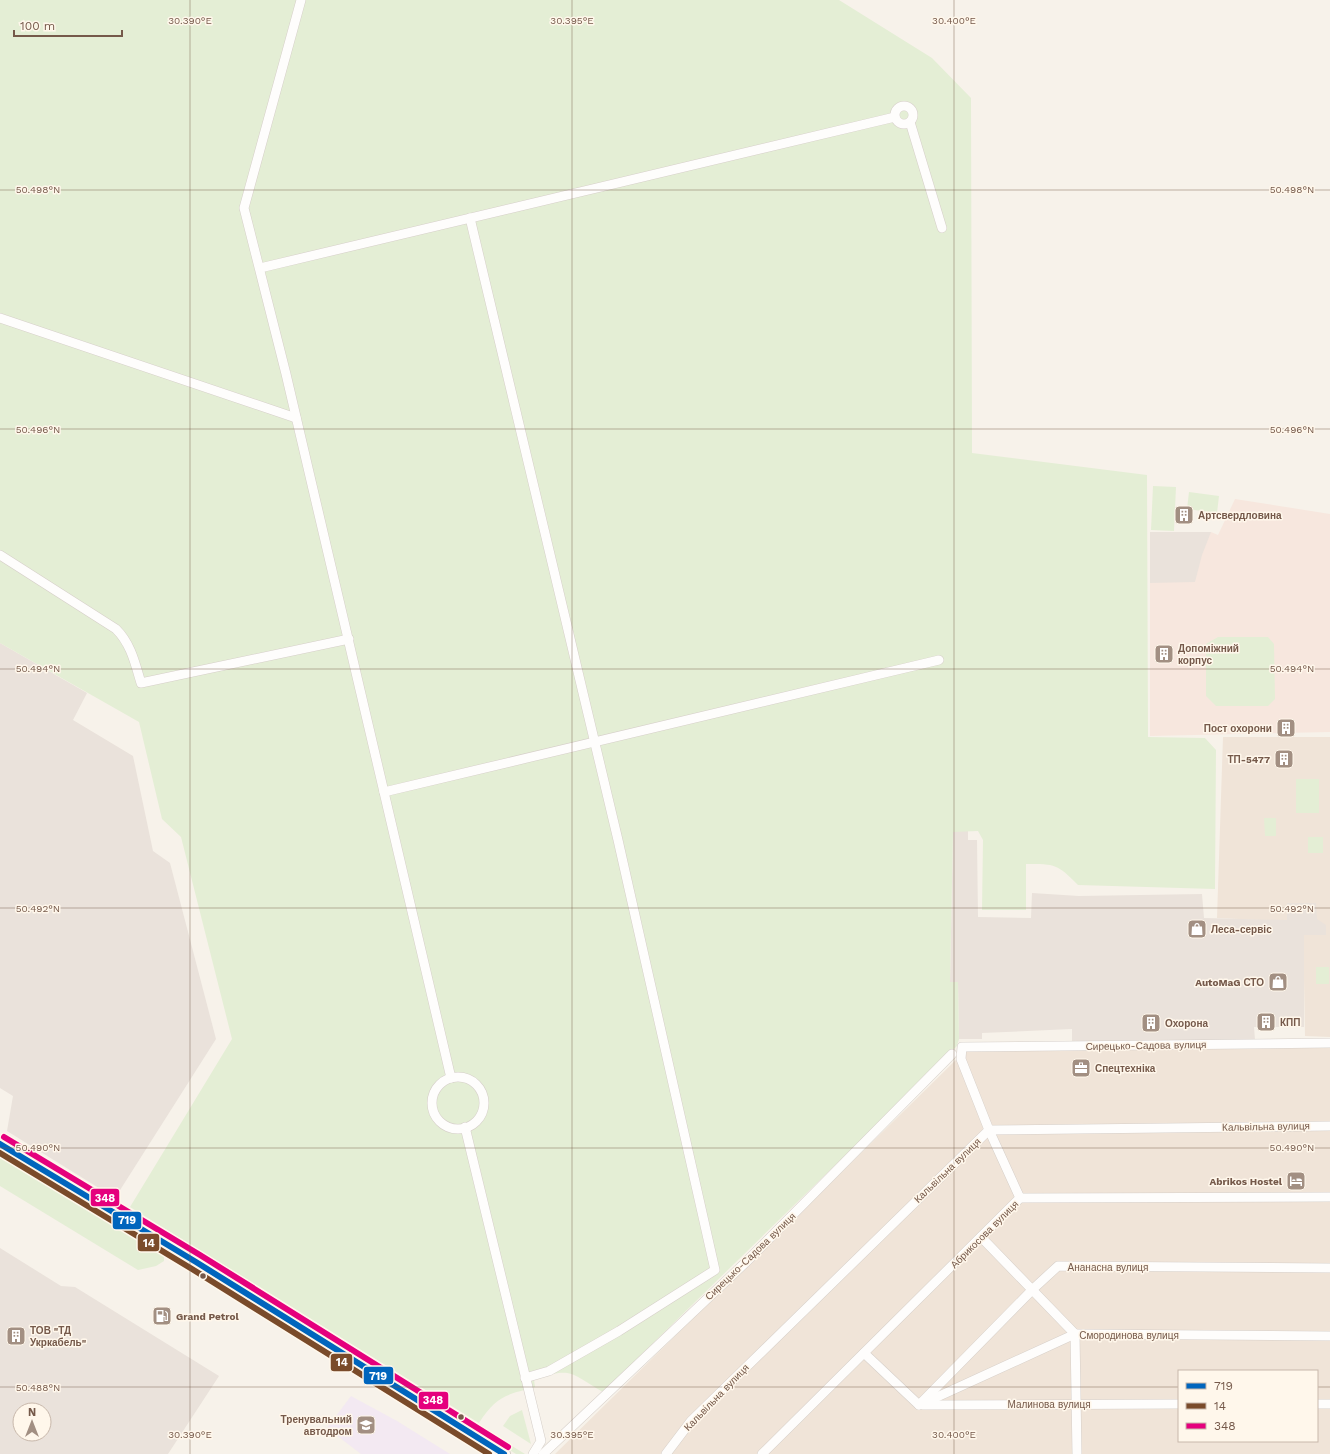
<svg xmlns="http://www.w3.org/2000/svg" width="1330" height="1454" font-family="'Work Sans',sans-serif">
<style>
.residential{fill:#f0e4d8;fill-rule:evenodd}
.commercial{fill:#f7e7de}
.industrial{fill:#eae2db;fill-rule:evenodd}
.education{fill:#f3e9f2}
.green{fill:#e4eed5}
.lines{fill:none;stroke-linecap:round;stroke-linejoin:round}
.minor-casing{stroke:#d6cfc9;stroke-width:10}
.secondary-casing{stroke:#d6cec6;stroke-width:14}
.minor{stroke:#fefdfc;stroke-width:9}
.secondary{stroke:#fefdfc;stroke-width:12}
.bus-1-casing{stroke:#fff7eb;stroke-width:9}
.bus-2-casing{stroke:#fff7eb;stroke-width:9}
.bus-3-casing{stroke:#fff7eb;stroke-width:9}
.bus-1{stroke:#0065bd;stroke-width:6}
.bus-2{stroke:#7a4b2a;stroke-width:6}
.bus-3{stroke:#e5007d;stroke-width:6}
.ticks{fill:none;stroke:#75594a;stroke-width:1;stroke-opacity:0.45}
.bus-dot{fill:#75594a;stroke:#fff7eb;stroke-width:1.5}
.labels{text-anchor:middle;stroke-width:3;stroke-linejoin:round;paint-order:stroke}
.poi-label{font-size:10px;font-weight:bold;fill:#75594a;stroke:#fff7eb;text-anchor:start}
.street-label{font-size:10px;fill:#75594a;stroke:#fff7eb}
.ticks-label{font-size:10px;text-anchor:middle;fill:#75594a;stroke:#fff7eb;stroke-width:3;stroke-linejoin:round;paint-order:stroke}
.line-badge{stroke:#fff7eb;stroke-width:1.5}
.badge-label{font-size:11px;text-anchor:middle;font-weight:bold;fill:#fff}
</style>
<rect width="100%" height="100%" fill="#f7f2ea"/>
<!-- residential -->
<g class="residential">
<path d="M1223,737H1330V1037L1305,1036L1303,922L1217,918Z"/>
<path d="M1330,1045V1454H555L964,1052L976,1049ZM1179,1371H1317V1441H1179Z"/>
</g>
<!-- commercial -->
<path class="commercial" d="M1235,499L1330,514V732L1150,736V532H1211L1218,535Z"/>
<!-- industrial -->
<g class="industrial">
<path d="M1150,532H1211L1202,555L1195,582L1150,583Z"/>
<path d="M0,643L87,693L73,720L133,756L153,851L170,863L216,1039L115,1198L7,1131L13,1096L0,1088Z"/>
<path d="M953,831H968V840H977L978,917L1031,918L1032,893L1079,896L1202,894L1204,918L1287,920V903H1316L1317,919L1326,925V935H1304V933V1027H1254L1255,1040L1072,1042V1029L982,1033V1039H959L958,983L950,982Z"/>
<path d="M0,1248L61,1286L75,1287L219,1376L168,1454H0ZM20,1410H44V1434H20Z"/>
</g>
<!-- education -->
<path class="education" d="M351,1396L397,1421L450,1454H361L327,1428Z"/>
<!-- green -->
<g class="green">
<path d="M0,0H839L932,58L971,98L972,453L1147,475L1148,737L1205,738L1216,750L1215,889L1078,885C1057,864 1056,864 1026,864V910H982L983,840L978,831L953,832L950,982H958L959,1039L957,1046L603,1392C571,1374 572,1366 534,1380L535,1387C506,1395 496,1396 479,1423L130,1207L232,1039L181,837L162,819L139,722L0,643Z"/>
<path d="M1153,486L1176,487L1174,531L1151,530Z"/>
<path d="M1189,492L1219,496L1217,513L1187,509Z"/>
<path d="M1218,637H1268L1274,644L1275,699L1268,706H1216L1206,696V644Z"/>
<rect x="1296" y="779" width="23" height="34"/>
<path d="M1264,818H1276V836H1265Z"/>
<rect x="1308" y="837" width="15" height="16"/>
<rect x="1316" y="967" width="13" height="17"/>
<path d="M0,1153L164,1253V1261L156,1266L138,1270L0,1186Z"/>
<path d="M522,1410L531,1444L503,1426L510,1416Z"/>
<path d="M496,1436L525,1454H516L494,1440Z"/>
</g>
<g class="lines">
<defs>
<g id="minor">
<path d="M301,0L244,208L286,374L451,1078"/>
<circle cx="904" cy="115" r="9"/>
<path d="M910,122L942,228"/>
<path d="M470,218L618,840L715,1270L619,1331L549,1371L525,1378"/>
<path d="M260,268L895,117"/>
<path d="M0,318L296,418"/>
<path d="M0,555L116,629C131,644 135,663 141,683L349,639"/>
<path d="M384,792L939,660"/>
<circle cx="458" cy="1103" r="26"/>
<path d="M465,1127L541,1441L533,1454"/>
<path d="M1020,1198L989,1130L961,1059L962,1047L1330,1043"/>
<path d="M981,1237L1075,1334L1077,1454"/>
<path d="M864,1353L919,1405"/>
<path d="M924,1403L1075,1334L1330,1336"/>
<path d="M1317,1404H1330"/>
<path d="M919,1405L1033,1289L1058,1266L1330,1268"/>
<path d="M923,1405L1179,1404"/>
<path d="M543,1454L745,1263L952,1054"/>
<path d="M666,1454L691,1421L989,1130L1330,1126"/>
<path d="M762,1454L1020,1198L1330,1197"/>
</g>
<path id="secondary" d="M0,1144L196,1262L504,1454"/>
</defs>
<!-- minor casing -->
<use href="#minor" class="minor-casing"/>
<!-- secondary casing -->
<use href="#secondary" class="secondary-casing"/>
<!-- minor -->
<use href="#minor" class="minor"/>
<!-- secondary -->
<use href="#secondary" class="secondary"/>
<defs>
<path id="bus-1" d="M0,1144L196,1262L504,1454"/>
<path id="bus-2" d="M0,1153L192,1269L489,1454"/>
<path id="bus-3" d="M4,1137L200,1255L508,1447"/>
</defs>
<!-- bus-1 casing -->
<use href="#bus-1" class="bus-1-casing"/>
<!-- bus-2 casing -->
<use href="#bus-2" class="bus-2-casing"/>
<!-- bus-3 casing -->
<use href="#bus-3" class="bus-3-casing"/>
<!-- bus-1 -->
<use href="#bus-1" class="bus-1"/>
<!-- bus-2 -->
<use href="#bus-2" class="bus-2"/>
<!-- bus-3 -->
<use href="#bus-3" class="bus-3"/>
</g>
<!-- ticks -->
<path class="ticks" d="M190,0V1454M572,0V1454M954,0V1454M0,190H1330M0,429H1330M0,669H1330M0,908H1330M0,1148H1330M0,1387H1179M1317,1387H1330"/>
<!-- icons -->
<defs>
<symbol id="building-square" viewBox="-11 -11 22 22"><rect x="-9" y="-9" width="18" height="18" rx="4" fill="#a28f82" stroke="#fff7eb"/><path d="M-4-6H4V6H1V3H-1V6H-4ZM-2.5-4.3h1.7v1.8h-1.7ZM.8-4.3h1.7v1.8H.8ZM-2.5-1h1.7V.8h-1.7ZM.8-1h1.7V.8H.8Z" fill="#fff"/></symbol>
<symbol id="shop-square" viewBox="-11 -11 22 22"><rect x="-9" y="-9" width="18" height="18" rx="4" fill="#a28f82" stroke="#fff7eb"/><path d="M-5-2.5h2.3a2.7 3.5 0 0 1 5.4 0H5L5.5 6h-11ZM-1.5-2.5h3a1.5 2.3 0 0 0-3 0Z" fill="#fff"/></symbol>
<symbol id="office-square" viewBox="-11 -11 22 22"><rect x="-9" y="-9" width="18" height="18" rx="4" fill="#a28f82" stroke="#fff7eb"/><path d="M-6-3h4V-5.5h4V-3h4V5H-6ZM-1-4.5V-3h2v-1.5ZM-6 0V1H6V0Z" fill="#fff"/></symbol>
<symbol id="hotel-square" viewBox="-11 -11 22 22"><rect x="-9" y="-9" width="18" height="18" rx="4" fill="#a28f82" stroke="#fff7eb"/><path d="M-6-4.5h1.5V1H6V5H4.5V3h-9V5H-6ZM-4 0a1.8 1.8 0 1 1 3.6 0ZM.5 0V-2.5h3Q6-2.5 6 0Z" fill="#fff"/></symbol>
<symbol id="fuel-square" viewBox="-11 -11 22 22"><rect x="-9" y="-9" width="18" height="18" rx="4" fill="#a28f82" stroke="#fff7eb"/><path d="M-5.5-6h7V0h2V4h1.3V-2.5L3-4.5l.8-.8L6-3V5H2.5V1h-1V6h-7ZM-4.2-4.7v3.2H.2V-4.7Z" fill="#fff"/></symbol>
<symbol id="school-square" viewBox="-11 -11 22 22"><rect x="-9" y="-9" width="18" height="18" rx="4" fill="#a28f82" stroke="#fff7eb"/><path d="M0-5L7-2L0 1L-7-2ZM-4 1L0 2.5L4 1V4Q0 6-4 4Z" fill="#fff"/></symbol>
</defs>
<g fill-rule="evenodd">
<use href="#building-square" x="1173" y="504" width="22" height="22"/>
<use href="#building-square" x="1153" y="643" width="22" height="22"/>
<use href="#building-square" x="1275" y="717" width="22" height="22"/>
<use href="#building-square" x="1273" y="748" width="22" height="22"/>
<use href="#shop-square" x="1186" y="918" width="22" height="22"/>
<use href="#shop-square" x="1267" y="971" width="22" height="22"/>
<use href="#building-square" x="1255" y="1011" width="22" height="22"/>
<use href="#building-square" x="1140" y="1012" width="22" height="22"/>
<use href="#office-square" x="1070" y="1057" width="22" height="22"/>
<use href="#hotel-square" x="1285" y="1170" width="22" height="22"/>
<use href="#fuel-square" x="151" y="1305" width="22" height="22"/>
<use href="#building-square" x="5" y="1325" width="22" height="22"/>
<use href="#school-square" x="355" y="1414" width="22" height="22"/>
</g>
<!-- markers -->
<g class="bus-dot">
<circle cx="203" cy="1276" r="3.5"/>
<circle cx="461" cy="1417" r="3.5"/>
</g>
<g class="labels">
<!-- poi labels -->
<g class="poi-label">
<text x="1198" y="519">Артсвердловина</text>
<text x="1178" y="652">Допоміжний<tspan x="1178" dy="12">корпус</tspan></text>
<text x="1272" y="732" text-anchor="end">Пост охорони</text>
<text x="1270" y="763" text-anchor="end">ТП-5477</text>
<text x="1211" y="933">Леса-сервіс</text>
<text x="1264" y="986" text-anchor="end">AutoMaG СТО</text>
<text x="1280" y="1026">КПП</text>
<text x="1165" y="1027">Охорона</text>
<text x="1095" y="1072">Спецтехніка</text>
<text x="1282" y="1185" text-anchor="end">Abrikos Hostel</text>
<text x="176" y="1320">Grand Petrol</text>
<text x="30" y="1334">ТОВ "ТД<tspan x="30" dy="12">Укркабель"</tspan></text>
<text x="352" y="1423" text-anchor="end">Тренувальний<tspan x="352" dy="12">автодром</tspan></text>
</g>
<!-- street labels -->
<g class="street-label">
<text transform="translate(1146 1045) rotate(-1)" y="4">Сирецько-Садова вулиця</text>
<text transform="translate(1266 1126) rotate(-1)" y="4">Кальвільна вулиця</text>
<text transform="translate(947 1170) rotate(-44)" y="4">Кальвільна вулиця</text>
<text transform="translate(984 1234) rotate(-45)" y="4">Абрикосова вулиця</text>
<text transform="translate(750 1256) rotate(-44)" y="4">Сирецько-Садова вулиця</text>
<text x="1108" y="1271">Ананасна вулиця</text>
<text x="1129" y="1339">Смородинова вулиця</text>
<text transform="translate(716 1397) rotate(-46)" y="4">Кальвільна вулиця</text>
<text x="1049" y="1408">Малинова вулиця</text>
</g>
</g>
<g class="ticks-label">
<text x="190" y="24">30.390°E</text>
<text x="572" y="24">30.395°E</text>
<text x="954" y="24">30.400°E</text>
<text x="38" y="193">50.498°N</text>
<text x="1292" y="193">50.498°N</text>
<text x="38" y="433">50.496°N</text>
<text x="1292" y="433">50.496°N</text>
<text x="38" y="672">50.494°N</text>
<text x="1292" y="672">50.494°N</text>
<text x="38" y="912">50.492°N</text>
<text x="1292" y="912">50.492°N</text>
<text x="38" y="1151">50.490°N</text>
<text x="1292" y="1151">50.490°N</text>
<text x="38" y="1391">50.488°N</text>
<text x="190" y="1438">30.390°E</text>
<text x="572" y="1438">30.395°E</text>
<text x="954" y="1438">30.400°E</text>
</g>
<g class="line-badge">
<rect x="90" y="1188" width="30" height="19" rx="4" fill="#e5007d"/>
<rect x="112" y="1211" width="30" height="19" rx="4" fill="#0065bd"/>
<rect x="137" y="1233" width="23" height="19" rx="4" fill="#7a4b2a"/>
<rect x="330" y="1353" width="23" height="19" rx="4" fill="#7a4b2a"/>
<rect x="363" y="1366" width="31" height="19" rx="4" fill="#0065bd"/>
<rect x="418" y="1391" width="31" height="19" rx="4" fill="#e5007d"/>
</g>
<g class="badge-label">
<text x="105" y="1202">348</text>
<text x="127" y="1224">719</text>
<text x="149" y="1247">14</text>
<text x="342" y="1366">14</text>
<text x="378" y="1380">719</text>
<text x="433" y="1404">348</text>
</g>
<!-- legend -->
<rect x="1178" y="1370" width="140" height="72" fill="#fff7eb" stroke="#c8b8ab"/>
<rect x="1186" y="1383" width="20" height="6" fill="#0065bd" stroke="#c8b8ab"/>
<text x="1214" y="1390" font-size="12" fill="#75594a">719</text>
<rect x="1186" y="1403" width="20" height="6" fill="#7a4b2a" stroke="#c8b8ab"/>
<text x="1214" y="1410" font-size="12" fill="#75594a">14</text>
<rect x="1186" y="1423" width="20" height="6" fill="#e5007d" stroke="#c8b8ab"/>
<text x="1214" y="1430" font-size="12" fill="#75594a">348</text>
<!-- north arrow -->
<g transform="translate(32 1422)"><circle r="19" fill="#fff7eb" stroke="#c8b8ab"/>
<path d="M0-3L7 15L0 10L-7 15Z" fill="#a28f82"/>
<text y="-6" font-size="11" font-weight="bold" text-anchor="middle" fill="#75594a">N</text>
</g>
<!-- scale -->
<path d="M14 30v6h108v-6" fill="none" stroke="#75594a" stroke-width="2"/>
<text x="20" y="30" font-size="12" fill="#75594a" stroke="#fff7eb" stroke-width="3" paint-order="stroke">100 m</text>
</svg>
